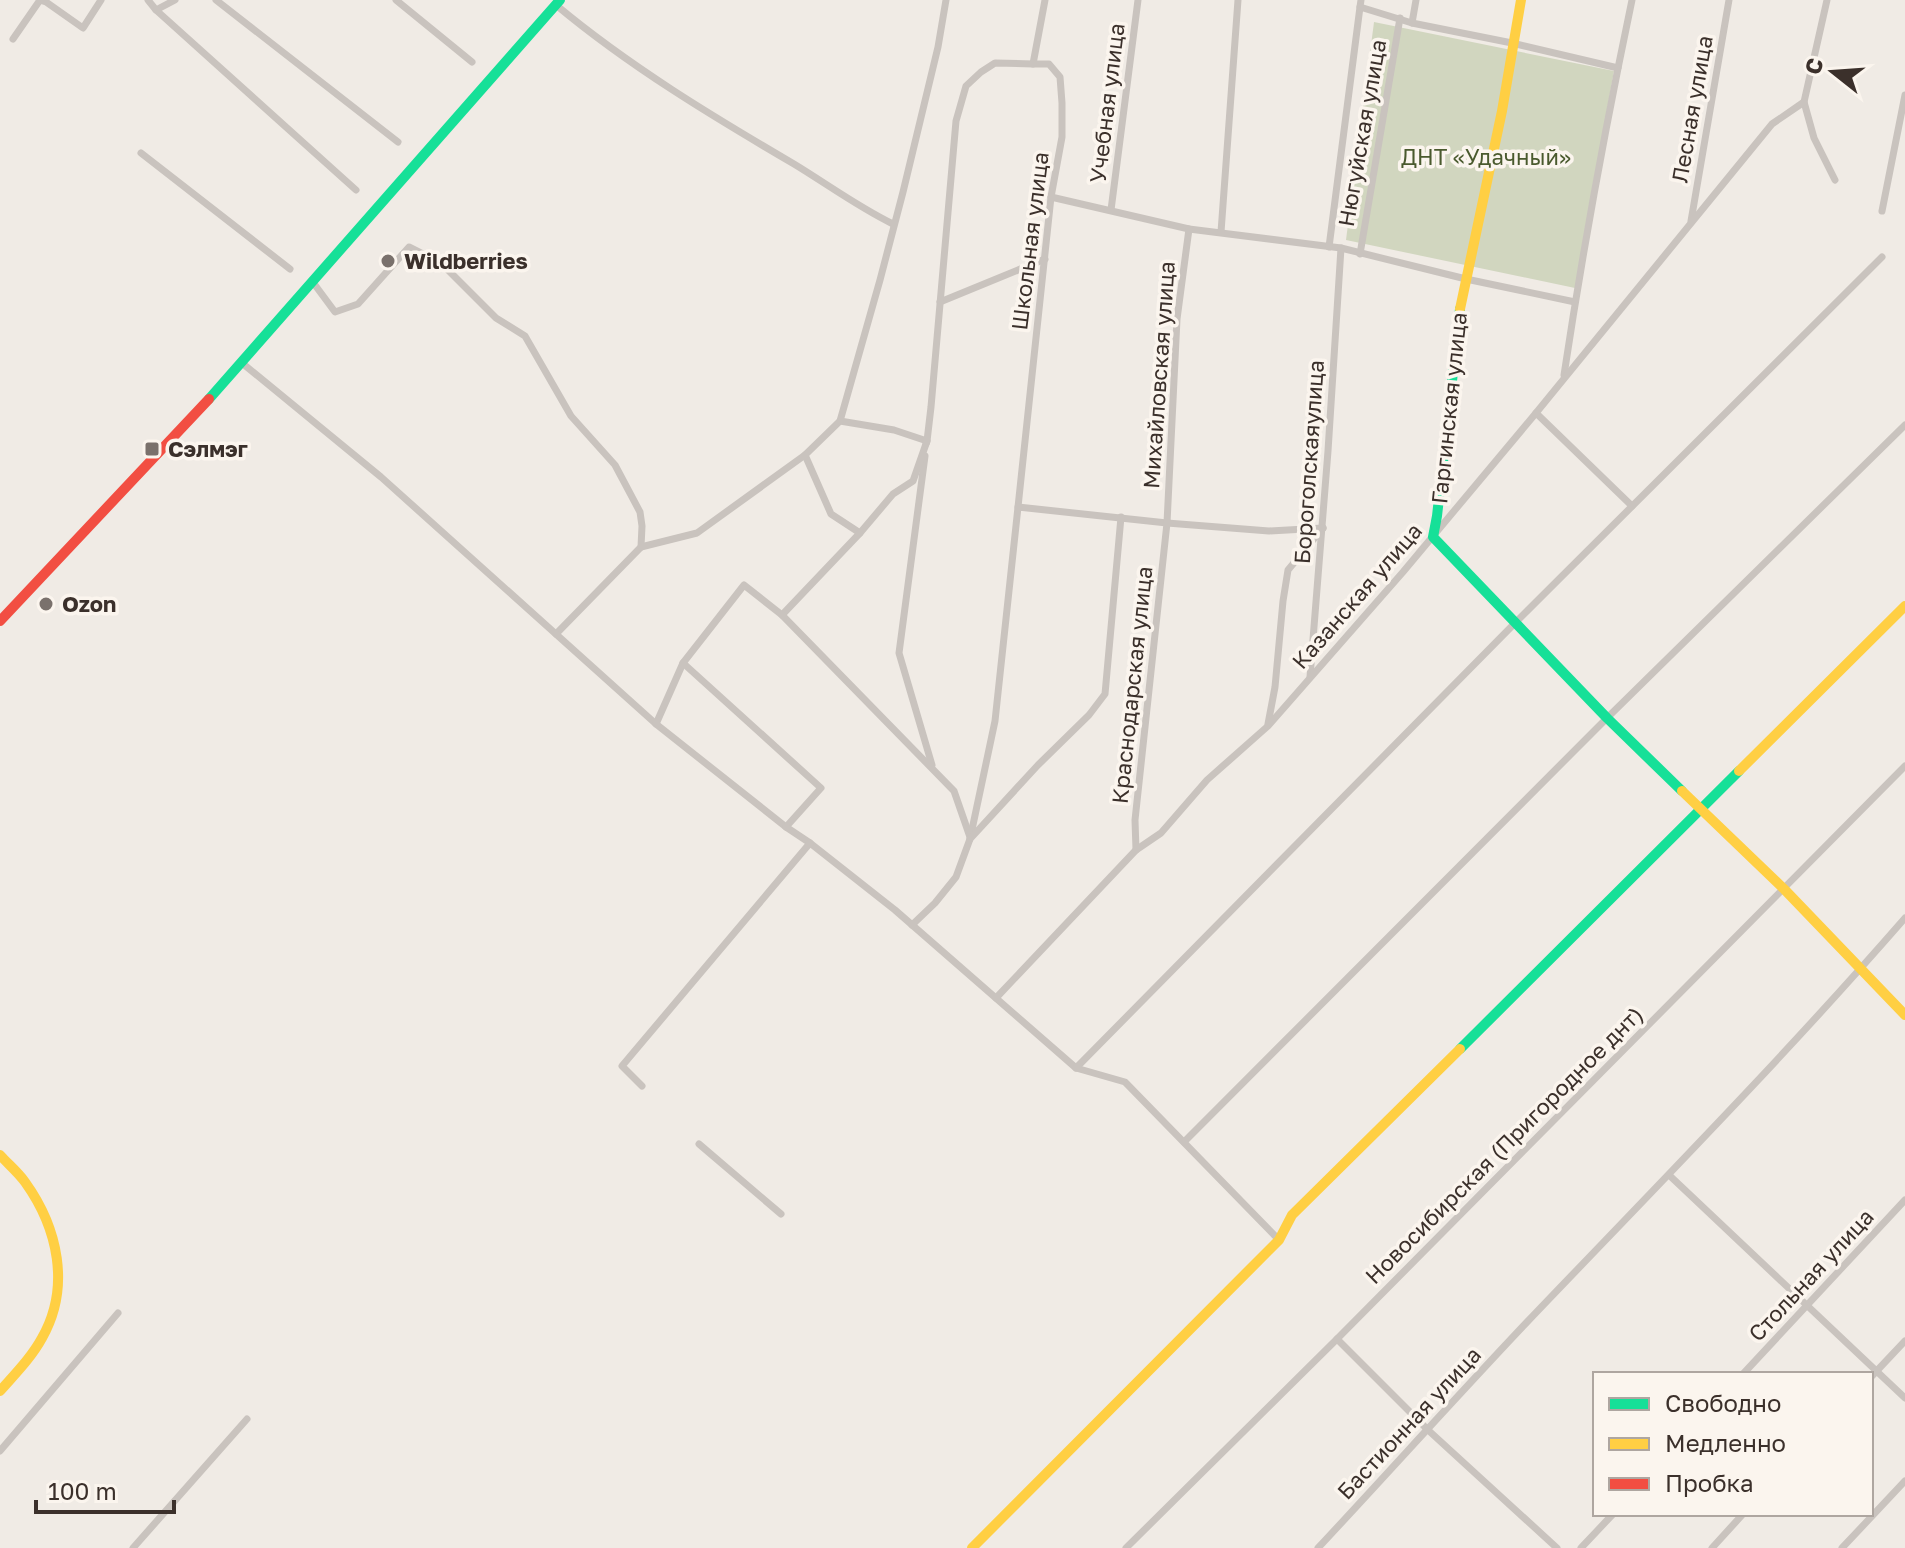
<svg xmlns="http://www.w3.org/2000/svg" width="1905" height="1548" font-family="'Golos Text',sans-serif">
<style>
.green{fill:#d1d6bf}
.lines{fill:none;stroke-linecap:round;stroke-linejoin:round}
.street{stroke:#c9c3be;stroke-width:7}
.fast{stroke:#16e098;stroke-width:10}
.slow{stroke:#ffcf43;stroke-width:10}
.jam{stroke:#f24e42;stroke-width:10}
.poi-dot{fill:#7a716c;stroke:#fbf5ee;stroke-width:3}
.labels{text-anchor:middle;stroke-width:7;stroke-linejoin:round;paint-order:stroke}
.street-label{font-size:22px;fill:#3b302b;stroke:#fbf5ee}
.park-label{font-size:22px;fill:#4a5a2e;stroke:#fbf5ee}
.poi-label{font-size:22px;font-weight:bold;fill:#3b302b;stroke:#fbf5ee;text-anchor:start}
</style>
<rect width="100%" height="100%" fill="#f0ebe5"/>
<!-- green -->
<path class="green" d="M1374,22L1614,71L1575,288L1346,240Z"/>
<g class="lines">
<!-- street -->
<g class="street">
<path d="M148,0L156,10L175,0"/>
<path d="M216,0L398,142"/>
<path d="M396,0L472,62"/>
<path d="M1361,0L1360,7L1412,23L1512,43L1618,68"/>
<path d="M1827,0L1804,102L1814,138L1835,180"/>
<path d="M556,5C629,66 712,116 794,164C827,184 858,207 893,224"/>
<path d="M156,10L356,190"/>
<path d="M1412,23L1416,0"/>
<path d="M13,39L40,0L46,2L83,28L101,0"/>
<path d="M141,153L290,269"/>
<path d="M1051,197L1189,229L1341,248L1466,279L1575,302"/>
<path d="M1111,210L1138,0"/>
<path d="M1882,211L1905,95"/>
<path d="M1691,221L1729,0"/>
<path d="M1221,232L1238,0"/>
<path d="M1329,247L1360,7"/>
<path d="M1360,254L1400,18"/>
<path d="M312,281L335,312L358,304L409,247L441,263L496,318L525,336L571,416L615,465L640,512L642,526L641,547L556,634"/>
<path d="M940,302L1045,259"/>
<path d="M242,363L381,477L656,724L786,827L821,788L683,663"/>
<path d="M1564,375C1583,249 1606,124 1632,0"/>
<path d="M1536,413L1632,506"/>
<path d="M840,421L894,430L927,441L926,444"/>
<path d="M805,455L831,514L860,533"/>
<path d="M925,456L899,653L932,765"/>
<path d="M1018,507L1051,197L1062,137V103L1060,77L1049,64H1033L1045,0"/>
<path d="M641,547L697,533L805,455L840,421L880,280L903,192L938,47L946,0"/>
<path d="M782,615L860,533L893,494L913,481L927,441L931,407L956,121L966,86L981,72L995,63L1033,64"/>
<path d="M1310,677L1328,451L1341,248"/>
<path d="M656,724L683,663L744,585L782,615L954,791L970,837"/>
<path d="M1268,724L1275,687L1283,601L1288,570L1323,528"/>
<path d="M786,827L810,843L895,910L1076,1068L1125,1082L1279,1240"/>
<path d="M970,839L995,721L1018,507L1167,523L1269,531L1323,528"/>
<path d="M1136,850L1135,820L1167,523L1177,319L1189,229"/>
<path d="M912,925L935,903L956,877L970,839L1038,765L1089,715L1105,694L1121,517"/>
<path d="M996,998L1136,850L1161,833L1207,780L1268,726L1403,572L1536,413L1772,124L1804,102"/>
<path d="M1076,1068L1515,623L1882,257"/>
<path d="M642,1086L622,1066L810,843"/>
<path d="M1184,1142L1607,718L1905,425"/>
<path d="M699,1144L781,1214"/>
<path d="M1669,1175L1905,1398"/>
<path d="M1337,1339L1428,1430L1557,1548"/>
<path d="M1743,1374L1905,1200"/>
<path d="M1871,1377L1905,1341"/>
<path d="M0,1451L118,1313"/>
<path d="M133,1548L247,1419"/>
<path d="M1126,1548L1337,1339L1905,766"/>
<path d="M1318,1548C1388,1473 1457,1396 1528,1321C1655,1188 1784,1057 1905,918"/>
<path d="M1581,1548L1613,1514"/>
<path d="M1712,1548L1743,1514"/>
<path d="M1842,1548L1905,1481"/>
</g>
<!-- fast -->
<g class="fast">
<path d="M1460,309L1437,516L1433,537L1607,718L1682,791"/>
<path d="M209,399L560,0"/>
<path d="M1460,1049L1739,771"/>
</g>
<!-- slow -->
<g class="slow">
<path d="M1460,309L1502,111L1521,0"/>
<path d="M1739,771L1905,606"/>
<path d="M1682,791L1784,889L1905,1015"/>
<path d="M0,1155C8,1164 18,1172 25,1182C58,1228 71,1287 42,1338C31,1358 15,1374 0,1391"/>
<path d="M972,1548L1279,1240L1292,1215L1460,1049"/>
</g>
<!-- jam -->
<path class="jam" d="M0,621L209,399"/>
</g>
<!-- markers -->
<g class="poi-dot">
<circle cx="388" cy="261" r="8"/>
<rect x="144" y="441" width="16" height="16" rx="4"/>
<circle cx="46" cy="604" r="8"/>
</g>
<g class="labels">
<!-- street labels -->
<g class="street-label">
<text transform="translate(1107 103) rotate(-83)" y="8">Учебная улица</text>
<text transform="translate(1692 109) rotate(-80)" y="8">Лесная улица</text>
<text transform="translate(1362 133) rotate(-80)" y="8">Нюгуйская улица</text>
<text transform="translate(1030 241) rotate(-83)" y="8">Школьная улица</text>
<text transform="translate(1159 375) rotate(-86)" y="8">Михайловская улица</text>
<text transform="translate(1449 408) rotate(-84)" y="8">Гаргинская улица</text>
<text transform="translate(1309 462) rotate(-86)" y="8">Бороголскаяулица</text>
<text transform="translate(1357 596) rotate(-49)" y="8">Казанская улица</text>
<text transform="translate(1132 685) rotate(-84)" y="8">Краснодарская улица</text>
<text transform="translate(1504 1145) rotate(-45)" y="8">Новосибирская (Пригородное днт)</text>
<text transform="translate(1811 1275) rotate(-47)" y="8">Стольная улица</text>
<text transform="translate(1409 1423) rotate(-47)" y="8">Бастионная улица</text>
</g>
<!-- park labels -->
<g class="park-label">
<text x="1486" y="165">ДНТ «Удачный»</text>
</g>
<!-- poi labels -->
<g class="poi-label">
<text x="404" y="269">Wildberries</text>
<text x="168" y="457">Сэлмэг</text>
<text x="62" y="612">Ozon</text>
</g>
</g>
<!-- legend -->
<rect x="1593" y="1372" width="280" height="144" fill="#fbf5ee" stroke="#aea6a0" stroke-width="2"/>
<rect x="1609" y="1398" width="40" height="12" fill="#16e098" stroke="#aea6a0" stroke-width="2"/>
<text x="1665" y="1412" font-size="24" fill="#3b302b">Свободно</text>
<rect x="1609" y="1438" width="40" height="12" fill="#ffcf43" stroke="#aea6a0" stroke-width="2"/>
<text x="1665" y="1452" font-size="24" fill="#3b302b">Медленно</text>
<rect x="1609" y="1478" width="40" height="12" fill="#f24e42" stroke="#aea6a0" stroke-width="2"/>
<text x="1665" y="1492" font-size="24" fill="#3b302b">Пробка</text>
<!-- north arrow -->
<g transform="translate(1833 72) rotate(287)" stroke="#fbf5ee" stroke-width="6" paint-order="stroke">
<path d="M0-6L14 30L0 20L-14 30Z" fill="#3b302b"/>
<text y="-12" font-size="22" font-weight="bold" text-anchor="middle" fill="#3b302b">С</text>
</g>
<!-- scale -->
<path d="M36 1500v12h138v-12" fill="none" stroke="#3b302b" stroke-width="4"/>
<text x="48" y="1500" font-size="24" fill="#3b302b" stroke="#fbf5ee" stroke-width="6" paint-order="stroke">100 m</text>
</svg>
